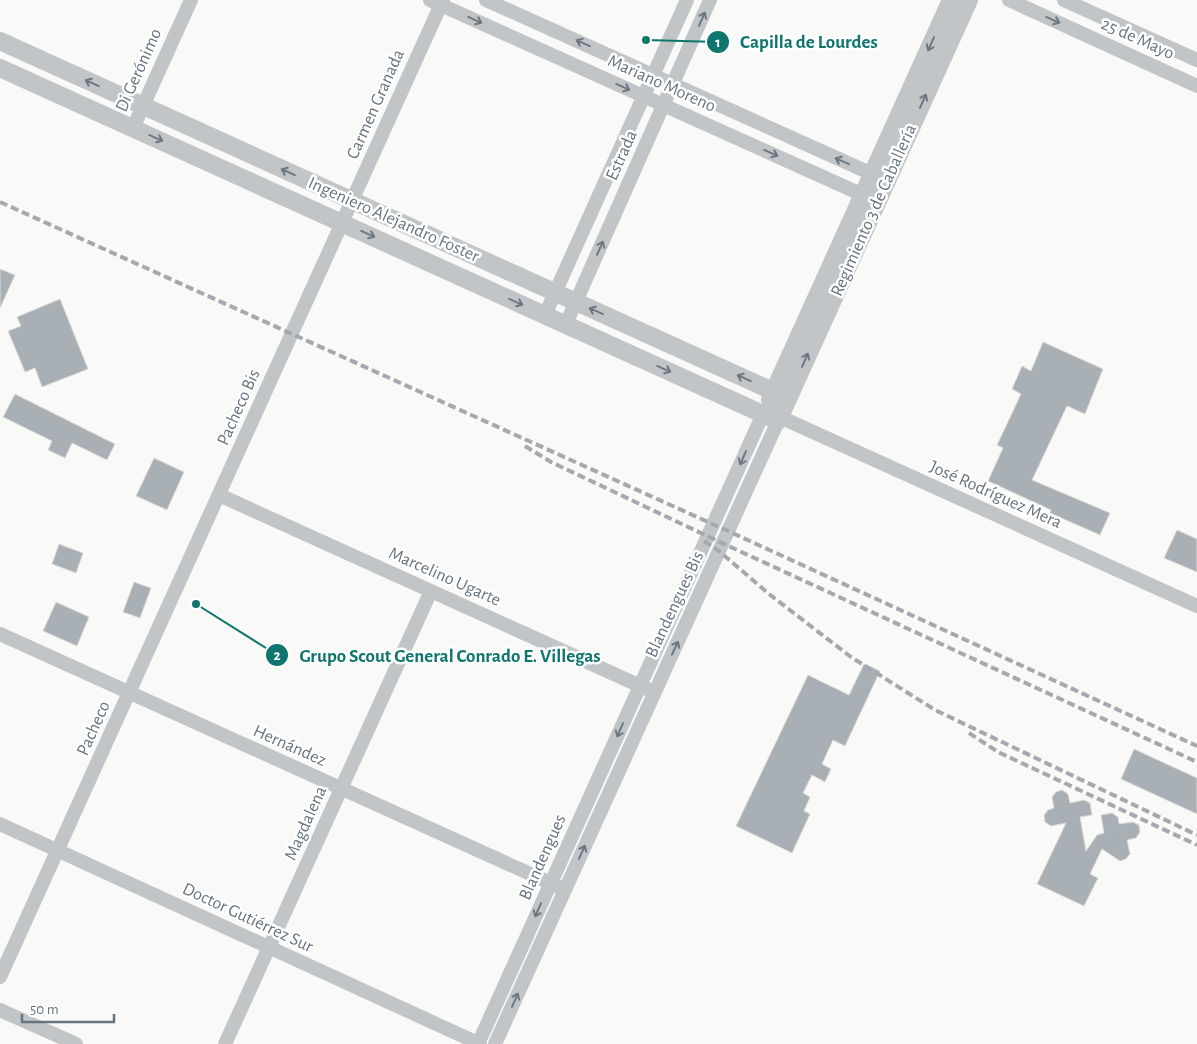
<svg xmlns="http://www.w3.org/2000/svg" width="1197" height="1044" font-family="'Alegreya Sans',sans-serif">
<style>
.building{fill:#a9b0b5;stroke:#dbdbd9}
.lines{fill:none;stroke-linecap:round;stroke-linejoin:round}
.minor{stroke:#c1c5c8;stroke-width:14}
.tertiary{stroke:#c1c5c8;stroke-width:18}
.rail{stroke:#a3a9ae;stroke-width:4;stroke-dasharray:8 4;stroke-linecap:butt}
.oneway{stroke:#6b7883}
.labels{text-anchor:middle;stroke-width:5;stroke-linejoin:round;paint-order:stroke}
.street-label{font-size:18px;fill:#66747f;stroke:#fff}
.leader{fill:none;stroke:#0f766e;stroke-width:2}
.callout-dot{fill:#0f766e;stroke:#fff;stroke-width:2}
.mark-label{font-size:15px;text-anchor:middle;font-weight:bold;fill:#fff}
.callout-label{font-size:19px;text-anchor:middle;font-weight:bold;fill:#0f766e;stroke:#fff;stroke-width:5;stroke-linejoin:round;paint-order:stroke}
</style>
<rect width="100%" height="100%" fill="#f9f9f7"/>
<!-- building -->
<g class="building">
<path d="M0,269L15,275L0,308Z"/>
<path d="M60,299L88,369L42,387L35,368L25,372L8,331L21,326L17,317Z"/>
<path d="M1043,342L1103,369L1085,414L1067,406L1032,480L1110,513L1100,535L1050,513L1051,510L988,481L1003,448L997,445L1021,394L1012,389L1022,366L1031,371Z"/>
<path d="M15,394L115,444L107,460L72,443L65,458L48,450L52,441L3,417Z"/>
<path d="M154,458L184,472L167,510L136,496Z"/>
<path d="M1177,530L1197,539V572L1164,558Z"/>
<path d="M59,544L83,553L76,573L52,564Z"/>
<path d="M134,582L151,588L140,618L123,612Z"/>
<path d="M56,602L89,617L77,646L43,631Z"/>
<path d="M864,664L880,671L845,746L833,740L822,764L831,769L825,782L812,775L803,793L810,797L804,811L810,814L792,853L736,826L808,675L849,695Z"/>
<path d="M1134,749L1197,778V814L1121,779Z"/>
<path d="M1062,790L1068,794L1070,803L1084,800L1090,803L1092,815L1080,817L1086,851L1097,835L1104,833L1101,815L1112,813L1118,817L1119,824L1133,822L1139,825L1140,832L1136,838L1127,840L1130,854L1126,859L1120,861L1102,849L1090,874L1098,878L1084,906L1037,884L1066,823L1051,826L1045,822L1044,815L1048,810L1054,808L1052,797L1056,792Z"/>
</g>
<g class="lines">
<!-- minor -->
<g class="minor">
<path d="M430,0L872,199"/>
<path d="M486,0L881,178"/>
<path d="M1009,0L1197,86"/>
<path d="M1064,0L1197,60"/>
<path d="M133,128L191,0"/>
<path d="M545,315L687,0"/>
<path d="M566,324L710,0"/>
<path d="M780,417L1197,606"/>
<path d="M219,495L647,689"/>
<path d="M0,634L557,886"/>
<path d="M0,824L480,1044"/>
<path d="M0,977L443,0"/>
<path d="M0,1010L76,1044"/>
<path d="M225,1044L431,591"/>
<path d="M478,1044L763,414"/>
<path d="M495,1044L778,421"/>
</g>
<!-- tertiary -->
<g class="tertiary">
<path d="M0,41L788,398"/>
<path d="M0,68L778,421L969,0"/>
<path d="M770,400L951,0"/>
</g>
<!-- rail -->
<g class="rail">
<path d="M0,202L728,531L1197,746"/>
<path d="M525,446L551,462L722,543L1197,762"/>
<path d="M704,541L719,551L769,594L851,657L935,710L1197,835"/>
<path d="M969,733L998,752L1197,845"/>
</g>
</g>
<!-- one-way arrows -->
<defs><path id="oneway-shaft" d="M-6 0H5M1.5-3L5.5 0L1.5 3" fill="none" stroke-width="1.6" stroke-linecap="round" stroke-linejoin="round" transform="scale(1.25)"/></defs>
<g class="oneway">
<use href="#oneway-shaft" transform="translate(702 19) rotate(-66)"/>
<use href="#oneway-shaft" transform="translate(475 20) rotate(24)"/>
<use href="#oneway-shaft" transform="translate(1053 20) rotate(24)"/>
<use href="#oneway-shaft" transform="translate(583 43) rotate(-156)"/>
<use href="#oneway-shaft" transform="translate(931 44) rotate(114)"/>
<use href="#oneway-shaft" transform="translate(92 83) rotate(-156)"/>
<use href="#oneway-shaft" transform="translate(623 87) rotate(24)"/>
<use href="#oneway-shaft" transform="translate(923 101) rotate(-66)"/>
<use href="#oneway-shaft" transform="translate(156 138) rotate(24)"/>
<use href="#oneway-shaft" transform="translate(771 153) rotate(24)"/>
<use href="#oneway-shaft" transform="translate(842 161) rotate(-156)"/>
<use href="#oneway-shaft" transform="translate(288 172) rotate(-156)"/>
<use href="#oneway-shaft" transform="translate(368 234) rotate(24)"/>
<use href="#oneway-shaft" transform="translate(600 248) rotate(-66)"/>
<use href="#oneway-shaft" transform="translate(516 302) rotate(24)"/>
<use href="#oneway-shaft" transform="translate(596 311) rotate(-156)"/>
<use href="#oneway-shaft" transform="translate(805 360) rotate(-66)"/>
<use href="#oneway-shaft" transform="translate(664 369) rotate(24)"/>
<use href="#oneway-shaft" transform="translate(744 378) rotate(-156)"/>
<use href="#oneway-shaft" transform="translate(743 458) rotate(114)"/>
<use href="#oneway-shaft" transform="translate(675 648) rotate(-65)"/>
<use href="#oneway-shaft" transform="translate(620 730) rotate(114)"/>
<use href="#oneway-shaft" transform="translate(582 852) rotate(-66)"/>
<use href="#oneway-shaft" transform="translate(538 910) rotate(114)"/>
<use href="#oneway-shaft" transform="translate(515 1000) rotate(-66)"/>
</g>
<g class="labels">
<!-- street labels -->
<g class="street-label">
<text transform="translate(1138 38) rotate(24)" y="6">25 de Mayo</text>
<text transform="translate(138 70) rotate(-66)" y="6">Di Gerónimo</text>
<text transform="translate(662 83) rotate(24)" y="6">Mariano Moreno</text>
<text transform="translate(375 104) rotate(-66)" y="6">Carmen Granada</text>
<text transform="translate(621 155) rotate(-66)" y="6">Estrada</text>
<text transform="translate(873 210) rotate(-66)" y="6">Regimiento 3 de Caballería</text>
<text transform="translate(394 219) rotate(24)" y="6">Ingeniero Alejandro Foster</text>
<text transform="translate(238 407) rotate(-66)" y="6">Pacheco Bis</text>
<text transform="translate(996 494) rotate(24)" y="6">José Rodríguez Mera</text>
<text transform="translate(445 576) rotate(24)" y="6">Marcelino Ugarte</text>
<text transform="translate(674 604) rotate(-65)" y="6">Blandengues Bis</text>
<text transform="translate(93 728) rotate(-66)" y="6">Pacheco</text>
<text transform="translate(290 745) rotate(24)" y="6">Hernández</text>
<text transform="translate(305 823) rotate(-66)" y="6">Magdalena</text>
<text transform="translate(542 857) rotate(-66)" y="6">Blandengues</text>
<text transform="translate(248 917) rotate(25)" y="6">Doctor Gutiérrez Sur</text>
</g>
</g>
<!-- callouts -->
<path class="leader" d="M646 40L718 42M196 604L277 655"/>
<g class="callout-dot">
<circle cx="646" cy="40" r="5"/>
<circle cx="196" cy="604" r="5"/>
<circle cx="718" cy="42" r="12"/>
<circle cx="277" cy="655" r="12"/>
</g>
<g class="mark-label">
<text x="718" y="47">1</text>
<text x="277" y="660">2</text>
</g>
<g class="callout-label">
<text x="809" y="48">Capilla de Lourdes</text>
<text x="450" y="662">Grupo Scout General Conrado E. Villegas</text>
</g>
<!-- scale -->
<path d="M22 1014v8h92v-8" fill="none" stroke="#66747f" stroke-width="2.5"/>
<text x="30" y="1014" font-size="15" fill="#66747f" stroke="#ffffff" stroke-width="4" paint-order="stroke">50 m</text>
</svg>
